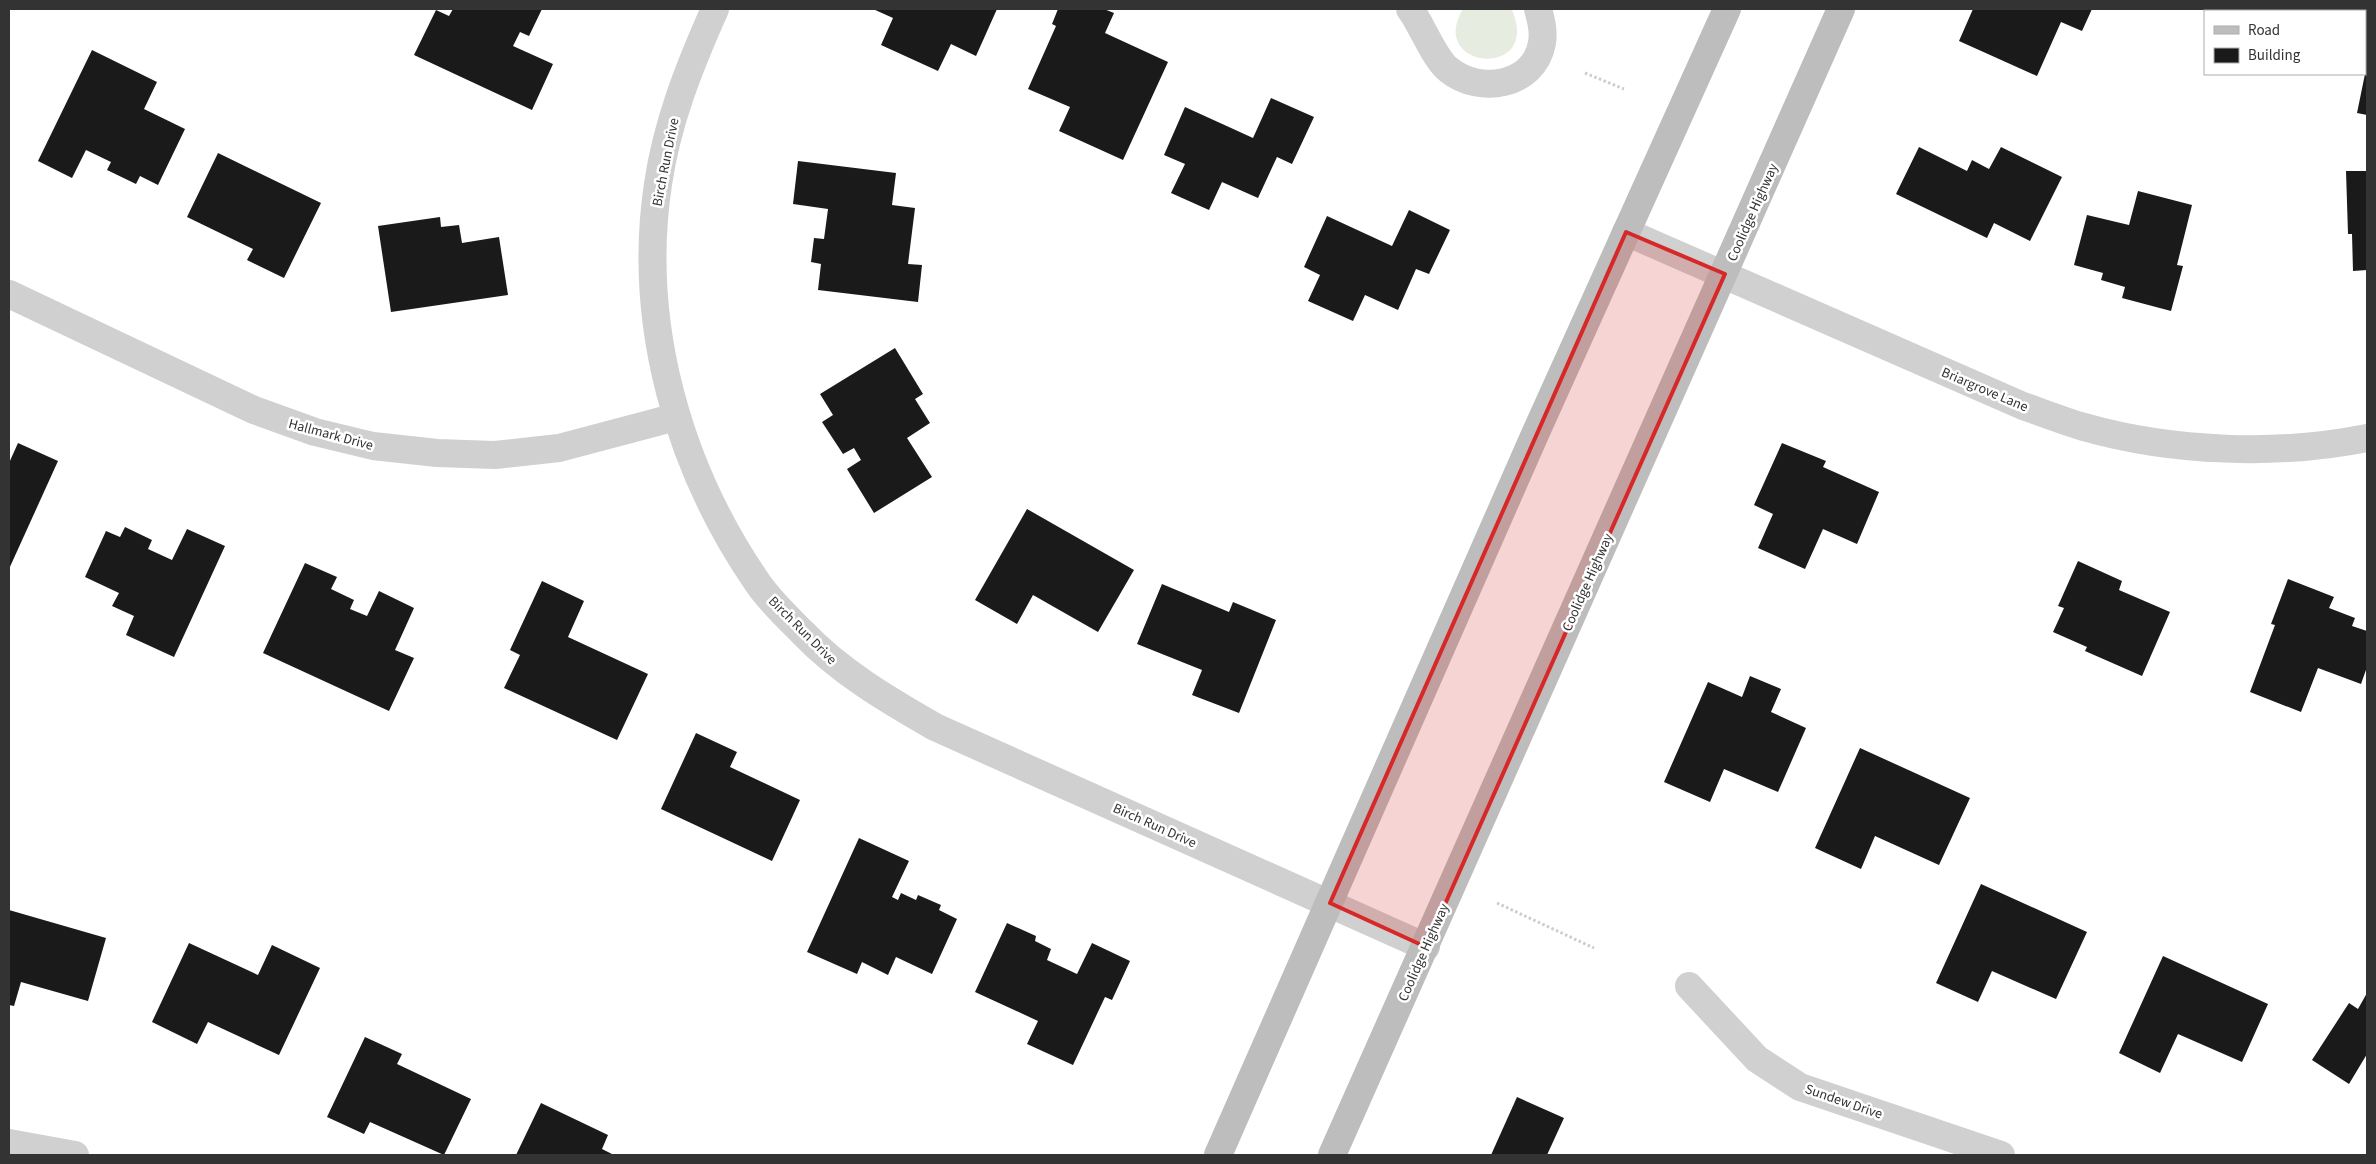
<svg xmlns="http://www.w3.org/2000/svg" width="2376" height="1164" font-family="'Source Sans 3',sans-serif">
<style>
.green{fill:#e6ecdf}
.building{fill:#1a1a1a}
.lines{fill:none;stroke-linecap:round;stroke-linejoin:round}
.path{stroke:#cdcdcd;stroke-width:3;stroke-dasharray:2.5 2.5;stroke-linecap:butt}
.minor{stroke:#d0d0d0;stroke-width:28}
.secondary{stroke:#bdbdbd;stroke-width:28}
.marked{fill:#d62828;fill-opacity:0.2;stroke:#d62828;stroke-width:4;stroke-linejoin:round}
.labels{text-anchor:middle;stroke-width:5;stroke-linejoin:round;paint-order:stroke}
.street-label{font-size:14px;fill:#333;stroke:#fff}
</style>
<rect width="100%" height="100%" fill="#fff"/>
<!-- green -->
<path class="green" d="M1463,9L1512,10C1542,80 1426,70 1463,9Z"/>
<!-- building -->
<g class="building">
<path d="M453,9H542L529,36L520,32L513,46L553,64L532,110L414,55L436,10L449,16Z"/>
<path d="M873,9H997L976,56L951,44L938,71L881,45L893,18Z"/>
<path d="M1058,9H1104L1114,13L1105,33L1168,62L1123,160L1059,131L1070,107L1028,89L1056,26L1052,24Z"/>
<path d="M1973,9H2092L2082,31L2061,22L2037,76L1959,41Z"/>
<path d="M2365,13H2367V115L2357,113L2365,74Z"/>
<path d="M92,50L157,82L144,109L185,129L158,185L140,176L136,184L107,170L111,162L86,150L72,178L38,161Z"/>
<path d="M1271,98L1314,117L1292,164L1277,157L1258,198L1222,182L1209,210L1171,193L1185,164L1164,155L1185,107L1253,138Z"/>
<path d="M1919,147L1967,171L1972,160L1989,169L2001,147L2062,177L2030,241L1994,223L1987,238L1896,194Z"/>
<path d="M218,153L321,203L284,278L247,260L253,249L187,217Z"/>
<path d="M798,161L896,173L892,205L915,208L908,264L922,265L918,302L818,290L821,264L811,262L814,238L824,239L828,209L793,204Z"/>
<path d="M2346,171H2367V270L2353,271L2352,234H2348Z"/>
<path d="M2138,191L2192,205L2177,265L2183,266L2171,311L2122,298L2125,287L2101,280L2103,273L2074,265L2087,215L2129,225Z"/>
<path d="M1409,210L1450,230L1429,274L1416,269L1398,310L1365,295L1353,321L1308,301L1320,275L1304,267L1327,216L1392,246Z"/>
<path d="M440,217L441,227L459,225L462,243L499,237L508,295L391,312L378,226Z"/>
<path d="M895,348L923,394L915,399L930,423L907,438L932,477L874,513L847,469L861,460L854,448L843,454L822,422L833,415L820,394Z"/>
<path d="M18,443L58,461L9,569V463Z"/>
<path d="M1782,443L1826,461L1823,467L1879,492L1857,544L1823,529L1805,569L1758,548L1773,514L1754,505Z"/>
<path d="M1027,509L1134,570L1098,632L1033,595L1017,624L975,600Z"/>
<path d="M125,527L152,540L148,549L172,560L187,529L225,546L174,657L126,635L134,616L112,606L119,593L85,577L106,531L120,537Z"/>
<path d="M2078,561L2122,581L2119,590L2170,612L2142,676L2085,651L2087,647L2053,632L2064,608L2058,606Z"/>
<path d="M305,563L337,577L331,589L354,600L350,609L367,616L379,591L414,608L395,650L414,658L389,711L263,653Z"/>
<path d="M2288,579L2334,597L2329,608L2355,618L2352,626L2367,631V667L2361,684L2318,668L2301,712L2250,692L2275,625L2271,624Z"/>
<path d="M542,581L584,601L568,637L648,674L617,740L504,688L520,655L510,650Z"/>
<path d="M1162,584L1229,612L1233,602L1276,620L1239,713L1192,695L1202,670L1137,644Z"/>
<path d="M1750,676L1781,689L1771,712L1806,728L1778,792L1724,769L1710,802L1664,782L1708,682L1742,697Z"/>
<path d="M696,733L737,752L730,767L800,800L772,861L661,809Z"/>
<path d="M1860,748L1970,798L1939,865L1875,836L1861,869L1815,848Z"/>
<path d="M859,838L909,861L892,897L898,900L901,893L916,900L918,895L941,905L939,910L957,919L932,974L896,957L888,975L862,962L857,974L807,952Z"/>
<path d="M1981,884L2087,932L2056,999L1992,971L1978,1002L1936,983Z"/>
<path d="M9,910L106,938L88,1001L21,982L14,1006L9,1005Z"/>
<path d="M1007,923L1036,936L1035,941L1051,949L1047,960L1077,974L1092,943L1130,961L1112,1000L1105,997L1073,1065L1027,1044L1038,1021L975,992Z"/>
<path d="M189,943L258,975L272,945L320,968L279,1055L208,1022L197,1044L152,1022Z"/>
<path d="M2163,956L2268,1004L2242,1062L2178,1034L2160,1073L2119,1053Z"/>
<path d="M2367,993V1054L2349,1084L2312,1060L2349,1003L2358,1009Z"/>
<path d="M365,1037L402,1054L397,1064L471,1099L444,1155L370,1122L364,1134L327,1117Z"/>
<path d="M1517,1097L1564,1118L1547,1155H1491Z"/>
<path d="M541,1103L608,1135L602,1149L614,1155H516Z"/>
</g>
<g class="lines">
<!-- path -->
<g class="path">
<path d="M1585,73L1624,89"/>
<path d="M1497,903L1594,948"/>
</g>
<!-- minor -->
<g class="minor">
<path d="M715,9C690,65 667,122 658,184C637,323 678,467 757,582C769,600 787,617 802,632C840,672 888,700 935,727L1426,947"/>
<path d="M1410,9C1422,25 1435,60 1449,70C1480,95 1534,86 1542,43C1544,31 1541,20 1538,9"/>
<path d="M1626,232L2023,406C2043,413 2064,421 2084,427C2172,452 2278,456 2367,438"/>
<path d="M9,294L254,410L315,432L373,446L437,453L495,455L559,448L676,417"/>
<path d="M1689,986L1757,1059L1800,1087L2001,1155"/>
<path d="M9,1143L75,1155"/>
</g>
<!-- secondary -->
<g class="secondary">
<path d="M1218,1155L1536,432L1727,9"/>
<path d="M1332,1155L1841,9"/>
</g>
</g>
<!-- marked area -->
<path class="marked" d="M1626,232L1725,274L1426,947L1330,903Z"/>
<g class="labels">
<!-- street labels -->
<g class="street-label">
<text transform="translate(665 162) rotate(-79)" y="5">Birch Run Drive</text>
<text transform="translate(1752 212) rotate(-66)" y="5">Coolidge Highway</text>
<text transform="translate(1985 389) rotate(23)" y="5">Briargrove Lane</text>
<text transform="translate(331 434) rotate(15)" y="5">Hallmark Drive</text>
<text transform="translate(1587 582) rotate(-66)" y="5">Coolidge Highway</text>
<text transform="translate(803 630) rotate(45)" y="5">Birch Run Drive</text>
<text transform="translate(1155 825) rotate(24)" y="5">Birch Run Drive</text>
<text transform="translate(1423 952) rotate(-66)" y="5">Coolidge Highway</text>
<text transform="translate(1844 1101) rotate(19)" y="5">Sundew Drive</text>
</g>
</g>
<!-- border -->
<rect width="2376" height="1164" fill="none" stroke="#333333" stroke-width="20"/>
<!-- legend -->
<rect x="2204" y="10" width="162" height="65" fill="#ffffff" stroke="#adadad"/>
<rect x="2214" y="26" width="25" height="8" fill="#bdbdbd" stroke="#adadad"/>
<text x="2248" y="35" font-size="15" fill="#333333">Road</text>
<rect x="2214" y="48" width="25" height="15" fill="#1a1a1a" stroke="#adadad"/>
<text x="2248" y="60" font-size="15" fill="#333333">Building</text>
</svg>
